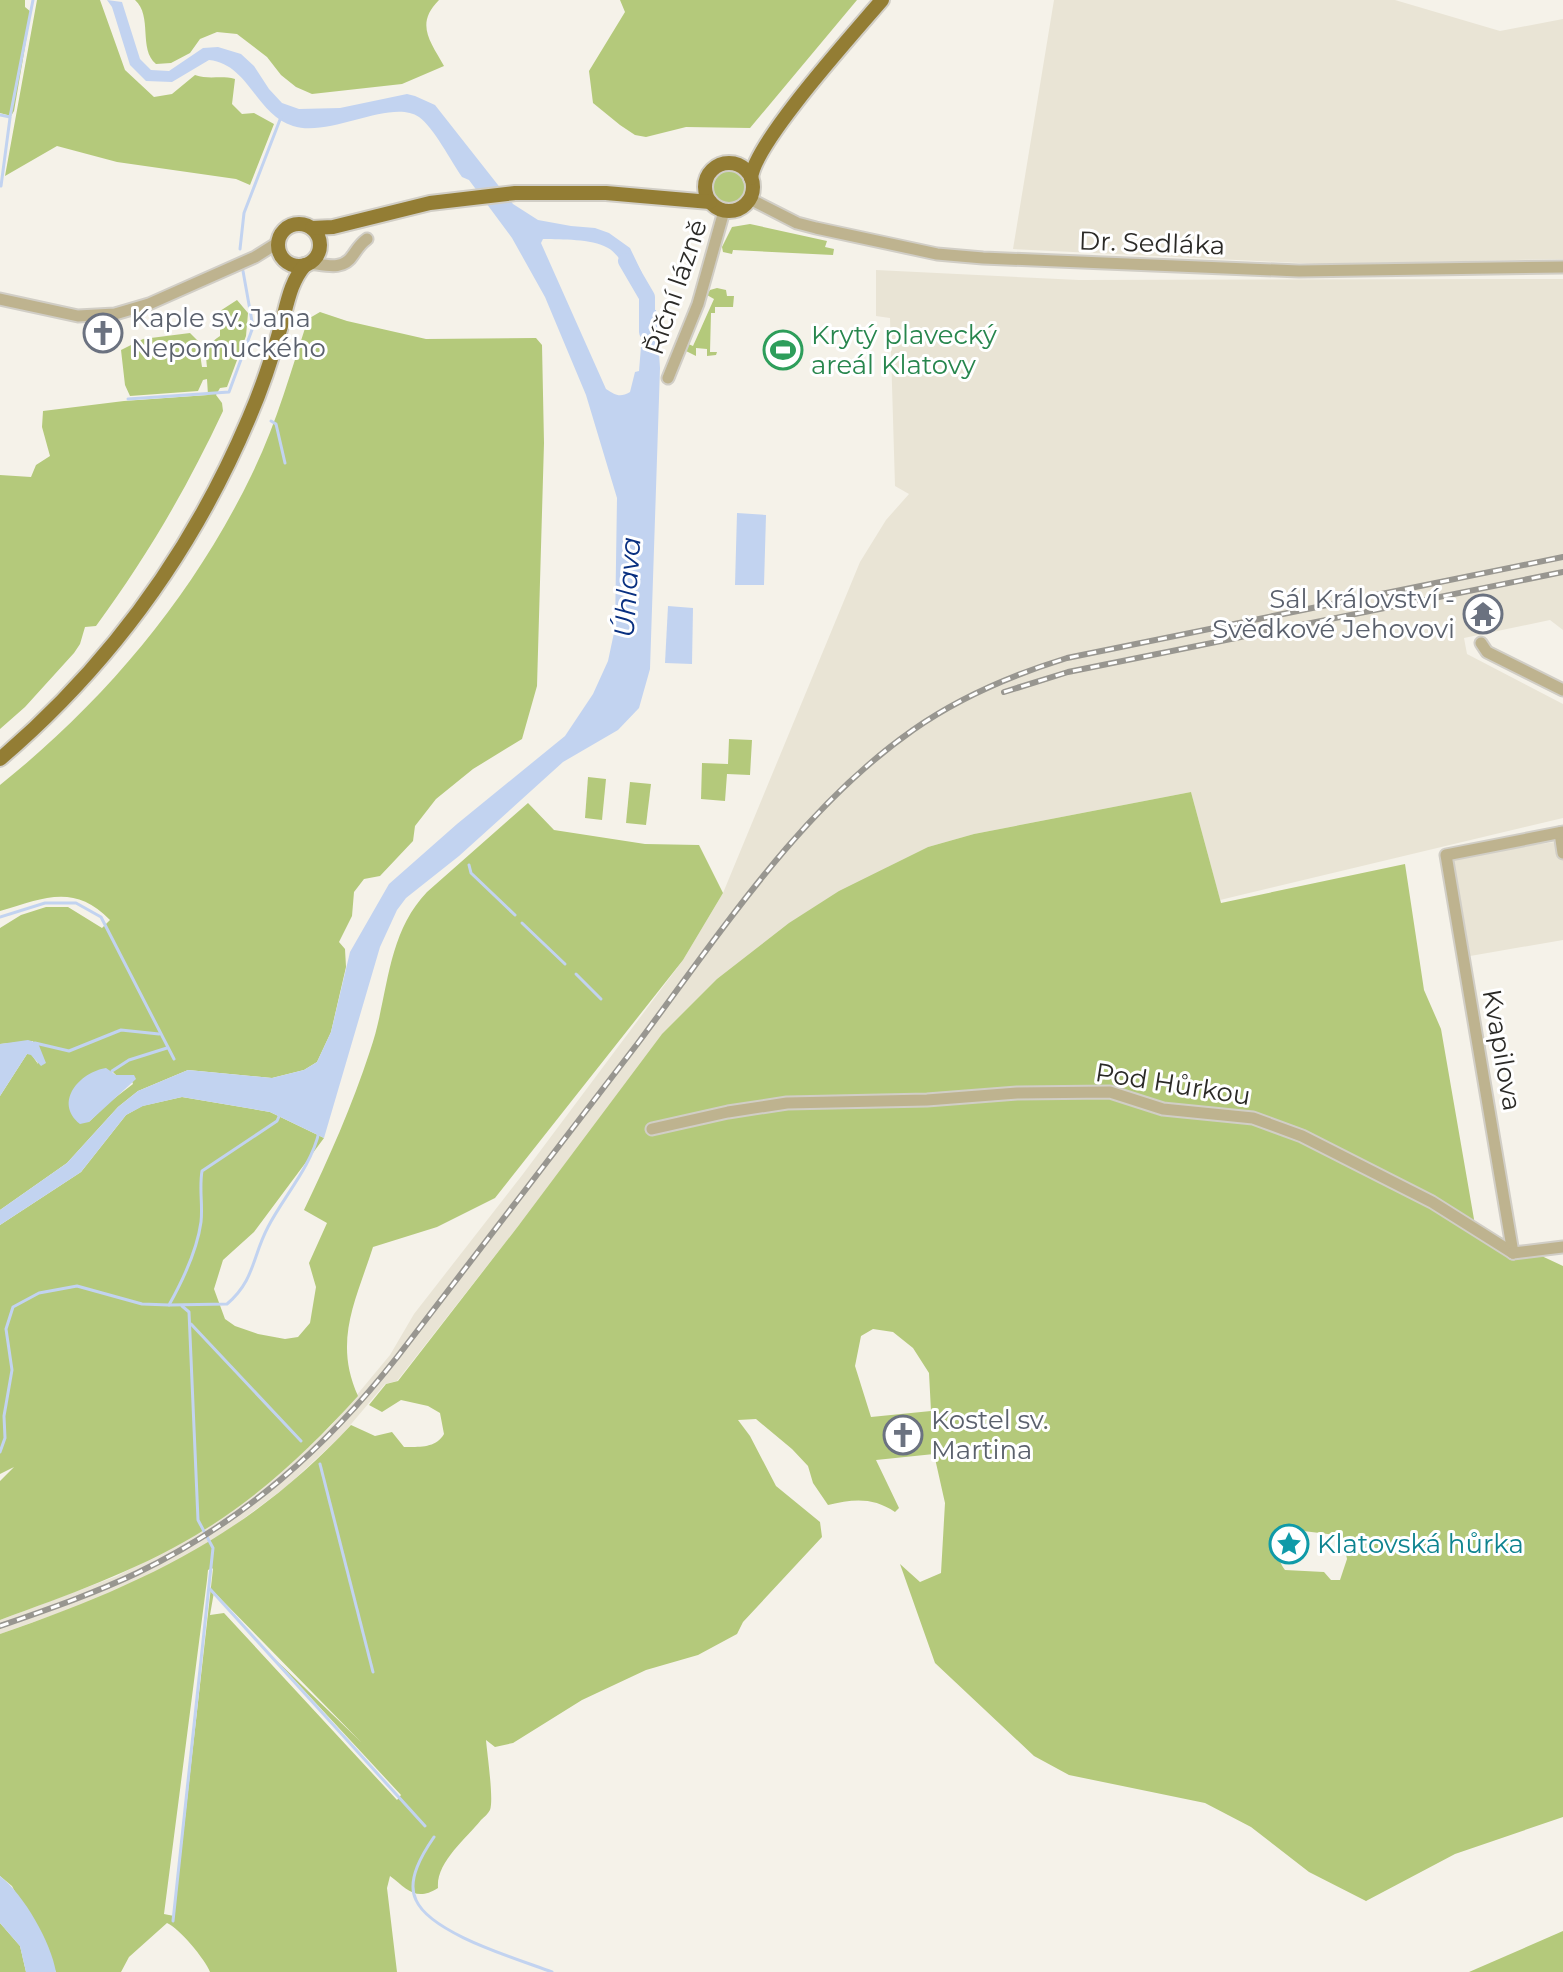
<svg xmlns="http://www.w3.org/2000/svg" width="1563" height="1972" font-family="Montserrat,sans-serif">
<style>
.built{fill:#e9e4d5}
.green{fill:#b4c97b;fill-rule:evenodd}
.water{fill:#c2d3f0}
.lines{fill:none;stroke-linecap:round;stroke-linejoin:round}
.stream{stroke:#c2d3f0;stroke-width:3}
.river{stroke:#c2d3f0;stroke-width:16}
.minor-casing{stroke:#d1cec6;stroke-width:15}
.major-casing{stroke:#d1cec6;stroke-width:18}
.minor{stroke:#beb38f;stroke-width:11}
.major{stroke:#937d34;stroke-width:14}
.rail-casing{stroke:#989690;stroke-width:6}
.rail{stroke:#fff;stroke-width:3;stroke-dasharray:9;stroke-linecap:butt}
.labels{text-anchor:middle;stroke-width:6;stroke-linejoin:round;paint-order:stroke}
.street-label{font-size:26px;fill:#2b2a27;stroke:#fff}
.worship-label{font-size:26px;fill:#5b616d;stroke:#fff;text-anchor:start}
.leisure-label{font-size:26px;fill:#27864d;stroke:#fff;text-anchor:start}
.culture-label{font-size:26px;fill:#0d838f;stroke:#fff;text-anchor:start}
.water-label{font-size:28px;font-style:italic;fill:#082f80;stroke:#fff}
</style>
<rect width="100%" height="100%" fill="#f5f2e9"/>
<!-- built -->
<g class="built">
<path d="M1054,0H1395L1500,31L1563,19V259L1319,264L1013,249Z"/>
<path d="M876,270L1079,280L1563,279V630L1550,620L1464,638L1467,654L1563,704V818L1220,900L1191,792L974,834L928,847L888,867L519,1225L397,1381L385,1384L341,1436L286,1487L216,1539L150,1576L84,1604L0,1634V1620L117,1576L208,1527L310,1446L331,1426L390,1355L414,1314L523,1174L683,960L723,893L860,562L886,520L909,494L895,486L890,318L876,316Z"/>
<path d="M1563,841V940L1470,956L1453,856Z"/>
</g>
<!-- green -->
<g class="green">
<path d="M0,0H25V7L31,12L14,111L11,116L0,113Z"/>
<path d="M37,0H100L125,70L154,97L172,94L195,75C209,80 221,75 235,79L232,104L242,114L254,113L274,124L250,185L236,179L117,162L57,146L5,176Z"/>
<path d="M135,0H439C415,24 430,41 444,66L402,84L312,94L296,87L281,75L267,57L237,34L217,32L200,39L190,53L171,63L156,64C138,49 153,16 135,0Z"/>
<path d="M620,0H857L750,128L686,127L646,137L635,135L620,125L593,103L589,71L625,12Z"/>
<circle cx="729" cy="187" r="16"/>
<path d="M750,224L827,241L825,247L834,249L833,255L733,250L732,254L723,252L722,247L732,227Z"/>
<path d="M717,288L726,290L727,296H734L733,307H715V313H711L710,352H717L716,355L707,356V349L696,348V356L686,351V343L693,346L714,299L707,295L710,290Z"/>
<path d="M237,300L248,313L246,336L227,387L220,388L216,395L222,403L223,411C187,488 146,558 96,626L85,627L80,644L74,653L25,707L0,729V475L31,477L36,465L50,456L42,427L43,411L124,401L208,395L207,379L203,380L198,391L130,396L125,385L121,350L143,339L190,333L198,341L202,367H207C205,351 206,345 220,336V311Z"/>
<path d="M320,312L347,321L426,339L536,338L542,345L544,443L537,686L522,739L473,769L436,799L415,826L413,841L380,876L364,879L354,892L352,916L339,942L345,949L346,967L331,1032L317,1062L304,1070L272,1078L188,1070L138,1091L118,1107L67,1163L0,1210V1096L27,1054H31L38,1064L33,1041L0,1044V928L21,915L46,907H68L102,928L110,920C74,883 44,898 0,911V785C105,701 193,596 252,474C276,425 291,371 308,319ZM112,1071L116,1075H130L133,1084L107,1104L89,1122Z"/>
<path d="M729,739L752,740L750,775L727,774L725,801L701,799L702,763L728,764Z"/>
<path d="M588,777L606,779L602,820L585,818Z"/>
<path d="M630,782L651,784L646,825L626,823Z"/>
<path d="M1191,792L1221,903L1405,864L1424,990L1441,1029L1475,1225L1563,1266V1817L1455,1854L1366,1901L1309,1872L1251,1827L1205,1803L1069,1775L1034,1756L935,1663L900,1564L920,1582L941,1573L945,1503L934,1454L876,1460L899,1508L895,1512C873,1497 853,1499 828,1505L813,1483L808,1466L792,1449L756,1419L738,1420L750,1436L776,1486L820,1522L822,1537L743,1622L737,1634L698,1655L646,1670L582,1700L513,1743L495,1747L486,1740C487,1753 494,1800 490,1810C488,1814 484,1817 481,1820C466,1839 436,1862 438,1888C416,1902 407,1889 390,1876L387,1888L397,1972H210C205,1959 179,1928 167,1923L129,1957L121,1972H56L12,1886L0,1876V1634C139,1586 249,1535 351,1425L375,1436L392,1432L404,1447C420,1447 436,1448 444,1434L440,1413L428,1406L401,1400L382,1412L369,1405L386,1384L398,1381L519,1225L662,1034L717,979L789,923L839,891L928,847L974,834ZM873,1329L893,1332L913,1348L929,1373L931,1411L871,1417L855,1366L861,1336ZM1295,1530L1336,1535L1343,1540L1347,1559L1340,1580H1331L1324,1572L1285,1570C1276,1559 1277,1545 1283,1533ZM212,1568L213,1569L174,1916L164,1914L207,1580L208,1570ZM214,1592L361,1742L275,1659L401,1795L397,1800L224,1613L210,1615Z"/>
<path d="M528,803L554,830L645,844L699,845L723,893L683,960L495,1198L437,1227L373,1247C356,1300 333,1341 358,1396C310,1449 258,1498 196,1535C134,1572 67,1595 0,1620V1481L14,1467L0,1474V1225L81,1172L126,1115L142,1106L182,1097L270,1112L324,1138L254,1232L223,1260L214,1289L225,1319L235,1326L258,1334L285,1339L298,1337L310,1323L316,1287L309,1263L327,1223L304,1210C329,1158 352,1106 370,1051C389,997 385,936 427,892Z"/>
<path d="M0,1923L20,1946L26,1972H0Z"/>
<path d="M1563,1931V1972H1469Z"/>
</g>
<!-- water -->
<g class="water">
<path d="M107,0L122,2L140,59L151,70L169,71L203,48L218,47L241,54L254,66L269,89L282,103L299,109L340,108L407,94L415,96L435,105L513,204L538,220L571,226L595,228L609,233L630,248L642,273L632,279C625,269 619,254 608,248C590,238 563,240 543,239L541,243L606,389C615,395 620,398 630,392L635,372L639,371L644,310H656L660,368L650,669L639,708L618,730L563,762L459,856L406,898L397,910L380,947L324,1138L270,1112L182,1097L143,1106L126,1115L81,1172L0,1225V1210L67,1163L118,1107L138,1091L188,1070L272,1078L304,1070L317,1062L331,1032L350,952L389,884L457,824L565,736L593,694L608,661L615,628L617,498L586,395L545,297L512,238L469,180L462,177C451,161 434,128 419,117C391,98 330,138 293,126C256,115 249,64 209,60L172,82L146,81L130,65L112,7Z"/>
<path d="M737,513L766,515L764,585H735Z"/>
<path d="M668,606L693,608L692,664L665,663Z"/>
<path d="M28,1040L38,1043L46,1063L41,1066L31,1055L27,1054L0,1096V1044Z"/>
<path d="M106,1068L116,1075H134L136,1079L89,1122L80,1124C53,1102 80,1072 106,1068Z"/>
<path d="M0,1876C24,1895 51,1942 56,1972H26L20,1946L0,1923Z"/>
</g>
<g class="lines">
<!-- stream -->
<g class="stream">
<path d="M0,115L10,117L33,0"/>
<path d="M1,186L10,118"/>
<path d="M240,249L244,213L281,117"/>
<path d="M128,399L229,392L253,327L243,271"/>
<path d="M271,421L276,424L285,463"/>
<path d="M469,865L471,873L515,915"/>
<path d="M0,917L45,903H76L101,917L174,1059"/>
<path d="M522,923L565,964"/>
<path d="M576,974L601,999"/>
<path d="M35,1043L69,1051L121,1030L159,1034"/>
<path d="M112,1071L129,1060L167,1048"/>
<path d="M169,1305L227,1304C255,1280 252,1257 268,1227C284,1196 311,1167 319,1132"/>
<path d="M191,1324L301,1441"/>
<path d="M0,1452L5,1438L4,1416L12,1370L6,1329L13,1307L39,1293L77,1286L142,1304L169,1305C183,1280 197,1251 201,1222C203,1205 199,1189 202,1171L277,1121L280,1114"/>
<path d="M320,1464L373,1672"/>
<path d="M210,1589L425,1826"/>
<path d="M434,1837C423,1853 406,1880 416,1900C431,1934 518,1959 552,1972"/>
<path d="M173,1921L213,1548L198,1520L189,1312L182,1306"/>
</g>
<!-- river -->
<path class="river" d="M626,261L647,297V332"/>
<defs>
<g id="minor">
<path d="M750,199L797,223L816,228L937,254L983,258L1299,271L1563,267"/>
<path d="M309,263C326,265 343,271 353,255C358,248 360,244 367,239"/>
<path d="M0,299L78,316L115,314L149,304L255,257L279,242"/>
<path d="M668,378L698,304L724,211"/>
<path d="M1481,643L1487,652L1563,690"/>
<path d="M1560,833L1563,853"/>
<path d="M652,1129L728,1112L787,1103L927,1100L1017,1093L1110,1092L1163,1109L1253,1118L1302,1136L1432,1202L1513,1253"/>
<path d="M1513,1253L1446,855L1563,832"/>
<path d="M1513,1253L1563,1247"/>
</g>
<g id="major">
<circle cx="729" cy="187" r="24"/>
<path d="M751,178C755,142 854,33 882,0"/>
<circle cx="299" cy="245" r="21"/>
<path d="M312,228L333,227L430,203L515,193H606L710,202"/>
<path d="M0,759C109,666 193,550 249,418C262,388 272,358 281,326C287,305 290,282 305,265"/>
</g>
</defs>
<!-- minor casing -->
<use href="#minor" class="minor-casing"/>
<!-- major casing -->
<use href="#major" class="major-casing"/>
<!-- minor -->
<use href="#minor" class="minor"/>
<!-- major -->
<use href="#major" class="major"/>
<defs>
<g id="rail">
<path d="M1004,692L1068,672L1563,572"/>
<path d="M0,1626C46,1610 93,1594 137,1573C243,1522 326,1448 398,1356C478,1252 558,1147 638,1043C719,935 801,808 913,730C960,697 1012,675 1067,658L1563,557"/>
</g>
</defs>
<!-- rail casing -->
<use href="#rail" class="rail-casing"/>
<!-- rail -->
<use href="#rail" class="rail"/>
</g>
<!-- icons -->
<defs>
<symbol id="church-ring" viewBox="-11 -11 22 22"><circle r="9.5" fill="#fff" stroke="#6b7280" stroke-width="1.5"/><path d="M-1.2-6h2.4v3.5h3.3v2.4h-3.3V6h-2.4V-.1h-3.3v-2.4h3.3Z" fill="#6b7280"/></symbol>
<symbol id="stadium-ring" viewBox="-11 -11 22 22"><circle r="9.5" fill="#fff" stroke="#2e9e5b" stroke-width="1.5"/><path d="M0-5a6.5 5 0 1 0 0 10a6.5 5 0 1 0 0-10ZM-3.5-1.8h7v3.6h-7Z" fill="#2e9e5b"/></symbol>
<symbol id="temple-ring" viewBox="-11 -11 22 22"><circle r="9.5" fill="#fff" stroke="#6b7280" stroke-width="1.5"/><path d="M0-6L5-2H3V0L6.5 2.5H4V6H1.5V3h-3V6H-4V2.5H-6.5L-3 0V-2H-5Z" fill="#6b7280"/></symbol>
<symbol id="sight-ring" viewBox="-11 -11 22 22"><circle r="9.5" fill="#fff" stroke="#0f9aa8" stroke-width="1.5"/><path d="M0-6L1.8-2.2L6-1.7L2.9 1.2L3.7 5.4L0 3.3L-3.7 5.4L-2.9 1.2L-6-1.7L-1.8-2.2Z" fill="#0f9aa8"/></symbol>
</defs>
<g fill-rule="evenodd">
<use href="#church-ring" x="81" y="311" width="44" height="44"/>
<use href="#stadium-ring" x="761" y="328" width="44" height="44"/>
<use href="#temple-ring" x="1461" y="592" width="44" height="44"/>
<use href="#church-ring" x="881" y="1413" width="44" height="44"/>
<use href="#sight-ring" x="1267" y="1522" width="44" height="44"/>
</g>
<g class="labels">
<!-- street labels -->
<g class="street-label">
<text transform="translate(1152 243) rotate(2)" y="9">Dr. Sedláka</text>
<text transform="translate(676 287) rotate(-71)" y="9">Říční lázně</text>
<text transform="translate(1502 1050) rotate(80)" y="9">Kvapilova</text>
<text transform="translate(1173 1084) rotate(9)" y="9">Pod Hůrkou</text>
</g>
<!-- worship labels -->
<g class="worship-label">
<text x="131" y="327">Kaple sv. Jana<tspan x="131" dy="30">Nepomuckého</tspan></text>
<text x="1455" y="608" text-anchor="end">Sál Království -<tspan x="1455" dy="30">Svědkové Jehovovi</tspan></text>
<text x="931" y="1429">Kostel sv.<tspan x="931" dy="30">Martina</tspan></text>
</g>
<!-- leisure labels -->
<g class="leisure-label">
<text x="811" y="344">Krytý plavecký<tspan x="811" dy="30">areál Klatovy</tspan></text>
</g>
<!-- culture labels -->
<g class="culture-label">
<text x="1317" y="1553">Klatovská hůrka</text>
</g>
<!-- water labels -->
<g class="water-label">
<text transform="translate(627 587) rotate(-86)" y="10">Úhlava</text>
</g>
</g>
</svg>
